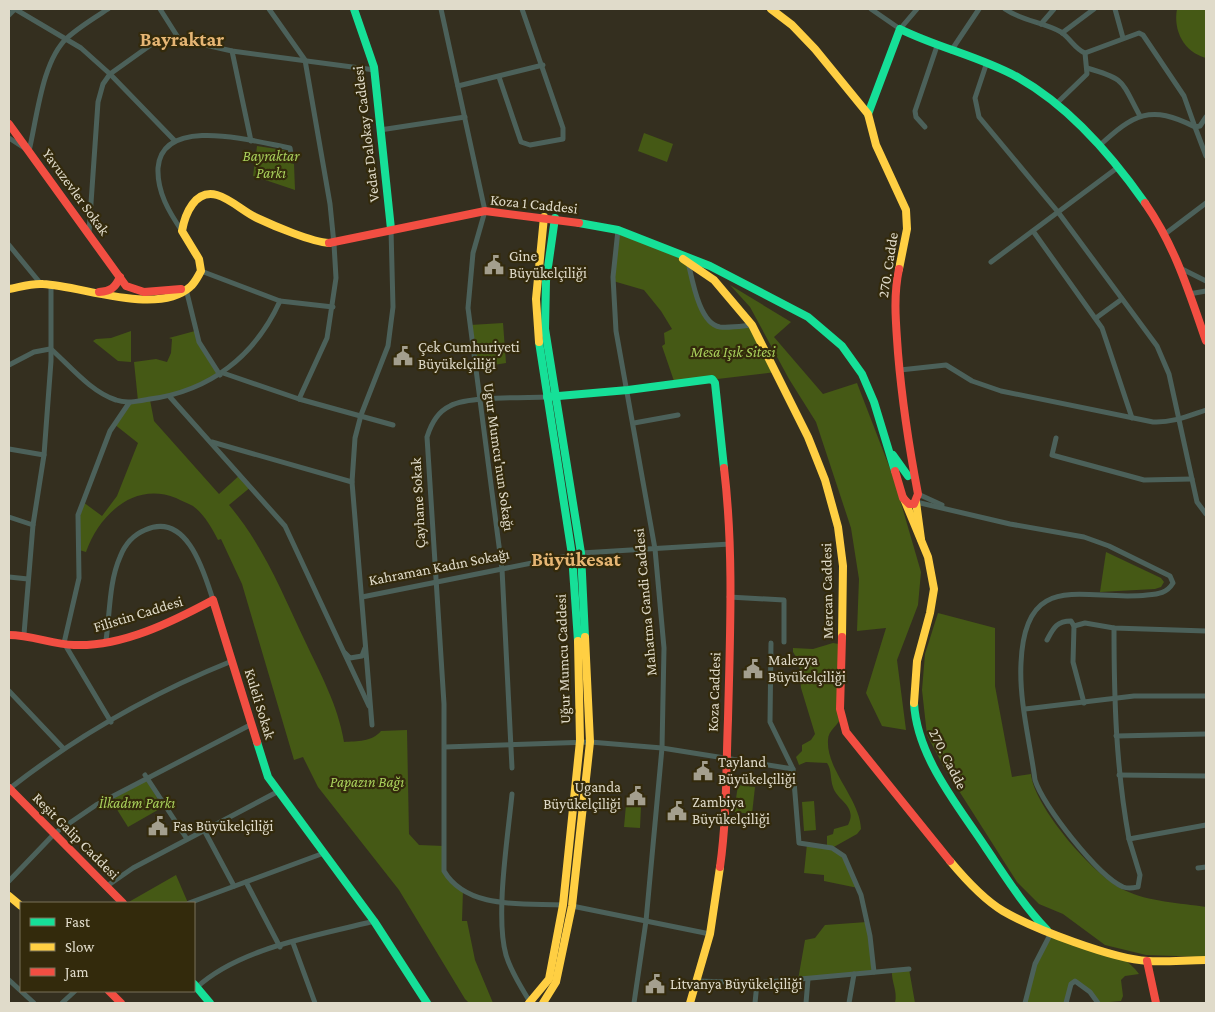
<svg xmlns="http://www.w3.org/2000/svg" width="1215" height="1012" font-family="'Crimson Pro',serif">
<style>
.green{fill:#455915}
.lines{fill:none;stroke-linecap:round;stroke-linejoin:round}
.street{stroke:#4c615a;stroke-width:5}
.fast{stroke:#16e098;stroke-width:8}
.slow{stroke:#ffcf43;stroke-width:8}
.jam{stroke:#f24e42;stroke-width:8}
.labels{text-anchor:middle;stroke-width:4.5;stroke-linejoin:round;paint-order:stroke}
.street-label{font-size:15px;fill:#e0dbca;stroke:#332a0c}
.park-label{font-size:15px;font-style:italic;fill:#a9d05b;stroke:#332a0c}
.poi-label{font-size:15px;fill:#e0dbca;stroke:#332a0c;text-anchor:start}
.district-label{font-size:20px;font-weight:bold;fill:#e6b674;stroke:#332a0c}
</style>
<rect width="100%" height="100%" fill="#342f1f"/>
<!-- green -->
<g class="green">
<path d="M1177,9H1206V58C1184,52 1173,31 1177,9Z"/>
<path d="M644,133L673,144L667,162L638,151Z"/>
<path d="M257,146L290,151V163L294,164L295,190L253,176Z"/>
<path d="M618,230L688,262L698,304L716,326L752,325L776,372L675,384L662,346L665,344L664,333L672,329L661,311L644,290L613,281Z"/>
<path d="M730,285L791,322L774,337L823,394L857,383L894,479L921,572L918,605L897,660L906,730L882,726L866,693L886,628L857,631L859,579L851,528L816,422L789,379L750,307Z"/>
<path d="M503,323L506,363L475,368L470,325Z"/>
<path d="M131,331V362L118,361L93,341L96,339L111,338Z"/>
<path d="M195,331L220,375L170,397L150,400L154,421L219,494L241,474L252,486L229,505C263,545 282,592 304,639C320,673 338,705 344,742C357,741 372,742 381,731L407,730L409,834L419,845L444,846V871L463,890L462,921H467L475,960L493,1003H469L465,999L399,890L318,787L303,757L294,760L242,584L221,539L218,540C212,528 204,514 193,506C188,503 181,501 176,498C134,481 99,515 86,552L79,550L77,530L83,502L102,516L117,496L138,443L114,424L129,403L138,401L134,362L156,359L167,362L171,353L172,339L169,338Z"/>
<path d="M1106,552L1161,578L1164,582L1161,587L1155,589L1100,592Z"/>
<path d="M938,613L995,628V686L1012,777L1031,774C1034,807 1094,876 1124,890C1149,902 1180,903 1206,907V957L1146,955L1105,945L1063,914L1039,904L1017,882L945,769L927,735L922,690L925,654Z"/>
<path d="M833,643L839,644C839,659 844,705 841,717C839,725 828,730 828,740C826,770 860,799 861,829L857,834L832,848L844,856L858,888L824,881V875L804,873L807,844L827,847V836L833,834L834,829L848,825C858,806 837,801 833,787C830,779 832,770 827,763L806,762L799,765L796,757L802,751V745L811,740L815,734L801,688L799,662L793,652V648L813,649Z"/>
<path d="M146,780L163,807L128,827L111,800Z"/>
<path d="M738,785L755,787L752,814L734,812Z"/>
<path d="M814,801L816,830L804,831L802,802Z"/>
<path d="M626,805L641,806L640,828L624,827Z"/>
<path d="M176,875L188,903H127Z"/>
<path d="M867,922L874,972L798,980L805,940L815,938L825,925Z"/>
<path d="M1051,933C1079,942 1121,948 1139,974L1125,976L1121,980L1123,996L1121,1001L1098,1003L1095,998L1073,982L1066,1003H1025L1030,977Z"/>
<path d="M909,969L915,1003H895C898,991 891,982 892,970Z"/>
</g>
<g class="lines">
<!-- street -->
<g class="street">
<path d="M15,9L81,48L110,74L174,140"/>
<path d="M160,9L179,39"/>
<path d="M269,9L305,60L330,204L334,244L336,278L327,338L299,399"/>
<path d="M441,9L485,211L473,253L468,308L502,569L512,768"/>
<path d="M871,9L900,29L917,9"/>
<path d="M1005,9C1022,21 1043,22 1061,32C1070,38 1075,49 1085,53L1139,33L1143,35L1184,96L1195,127L1200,126L1206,117"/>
<path d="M1115,9L1123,38"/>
<path d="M9,15L15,9"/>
<path d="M1041,24L1054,9"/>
<path d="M1062,33L1094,9"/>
<path d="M232,51L251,141"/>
<path d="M951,51L979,9"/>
<path d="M986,65L975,98L979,117L1058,212L1157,346L1169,374L1197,502L1206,514"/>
<path d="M1087,68C1126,79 1121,81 1140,116"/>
<path d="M499,77L521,142L530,145L563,139V128L522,9"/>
<path d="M458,86L543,65"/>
<path d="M1056,104L1087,74L1085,53"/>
<path d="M925,127L916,117L915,111L937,46"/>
<path d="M380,130L465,117"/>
<path d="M9,138L29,151C37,118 42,61 67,38C79,27 94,18 108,9"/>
<path d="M1099,146C1134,114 1150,104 1195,127L1206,156"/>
<path d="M618,230L613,277L616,331L655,549L664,648L662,748L646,921L634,1003"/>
<path d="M182,231C169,212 157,192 158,168C162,114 256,142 290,148L292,160"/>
<path d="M1033,231L1102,328L1132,418"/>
<path d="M89,232L98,102L103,84L110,74L152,44L166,39H179L232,51L375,70"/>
<path d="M1165,234L1206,203"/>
<path d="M9,245L41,284"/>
<path d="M688,262C692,278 699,324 720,327C730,328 742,326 752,325"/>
<path d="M991,262L1117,168"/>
<path d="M1180,268L1206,281"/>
<path d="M201,271L280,301L333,307"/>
<path d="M186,289L199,342L220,375"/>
<path d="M1189,294L1206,291"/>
<path d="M1096,318L1122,299"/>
<path d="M51,349C70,366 91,392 116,400C127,404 139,401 150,399C210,391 255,356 280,301"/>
<path d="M9,365L34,352L50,349"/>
<path d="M900,370L946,365L972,381L1001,391L1153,422C1172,423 1188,416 1206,410"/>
<path d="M223,373L299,399L393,425"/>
<path d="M170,397L285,526L369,706"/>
<path d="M547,397C524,398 469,396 450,406C437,412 431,424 427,437L444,704V871C467,910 524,903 563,905"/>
<path d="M634,423L678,415"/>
<path d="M1056,438L1052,455L1144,480L1192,479"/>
<path d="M212,442L352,482"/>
<path d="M9,449L44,455"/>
<path d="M918,494L942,505"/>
<path d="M916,502L1010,524L1084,537L1109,546L1170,576L1173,583C1167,593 1159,594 1147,595C1085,602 1025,567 1021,663C1019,701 1030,742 1035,780C1043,806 1098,876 1123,887C1129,889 1133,888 1138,887L1140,875L1129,839"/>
<path d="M9,517L33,525"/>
<path d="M581,553L730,544"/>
<path d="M9,577L28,579"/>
<path d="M362,597L572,555"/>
<path d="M729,597L784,600V642"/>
<path d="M1074,626L1073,662L1084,703"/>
<path d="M1114,628C1114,699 1116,768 1129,839L1206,825"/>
<path d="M24,634L33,525L44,455L51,361V285"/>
<path d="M106,640C110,613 109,582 120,557C125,544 133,535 145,530C187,511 204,572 213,600"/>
<path d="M1047,640C1053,629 1056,621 1071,621L1074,626L1085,623L1114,628L1206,631"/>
<path d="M771,643L770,722L793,769L799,843L832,848L844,856L861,895L870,936L874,972"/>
<path d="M345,653L350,658L362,656L365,648"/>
<path d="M9,691L63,748"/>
<path d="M1025,709L1134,696H1206"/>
<path d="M111,722L64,643L79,578L78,515L110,431L129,403"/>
<path d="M372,725L352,482L355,438L361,415L388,346L393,307L391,229"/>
<path d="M1116,736L1206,734"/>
<path d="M445,747L590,742L662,748L793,769"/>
<path d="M145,775L187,839"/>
<path d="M1119,775L1206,776"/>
<path d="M9,789C78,735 152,693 232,661"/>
<path d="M512,794C508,836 495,916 506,955C511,972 521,987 530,1002"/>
<path d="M204,830L234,886"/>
<path d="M1198,868L1206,867"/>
<path d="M9,881L55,833L96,805L252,724"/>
<path d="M246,882L280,947"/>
<path d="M107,886L133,868L277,792"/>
<path d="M189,903L324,853"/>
<path d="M572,906L710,934"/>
<path d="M293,943L315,1003"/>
<path d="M9,980L34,1003"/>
<path d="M697,981L757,983L909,969"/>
<path d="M196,988C240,947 318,936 374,921"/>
<path d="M62,1003L75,991"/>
<path d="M755,1003L757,983"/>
<path d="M806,1003L808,979"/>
<path d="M849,1003L854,974"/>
<path d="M1025,1003L1035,964L1051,933"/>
<path d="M1066,1003L1071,984L1075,981L1090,992L1098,1003"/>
</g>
<!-- fast -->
<g class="fast">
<path d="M354,9L374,67L391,229"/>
<path d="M868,114L900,29C938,48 982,57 1019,78C1070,107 1112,156 1145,203"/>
<path d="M555,218L546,281L545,329L581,553L585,637"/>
<path d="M579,223L618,230L710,266L808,317L842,346L862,374L874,402L895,471"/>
<path d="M539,342L572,555L578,641"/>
<path d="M547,397L628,390L712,379L715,383L724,468"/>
<path d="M893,455L908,476"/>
<path d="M914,703C917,757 957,804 986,848C1005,876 1023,905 1047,930"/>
<path d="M257,742L268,777L374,921L427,1003"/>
<path d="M194,984L210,1003"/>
</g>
<!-- slow -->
<g class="slow">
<path d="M771,9L792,25L815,49L868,114L876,145L906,210L907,229L899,269"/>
<path d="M683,259L714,280L752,325L808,437L825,480L838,527L843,566L842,637"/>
<path d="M9,289C20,287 32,283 43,284C83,286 157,316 190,287C195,283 198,276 201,271L199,259L182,231C185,214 195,189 217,195C231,199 244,212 257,218C274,226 312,242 329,243"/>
<path d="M539,342L536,299L544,217"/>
<path d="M904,499L928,557L934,589L930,613L917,661L914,703"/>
<path d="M916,502L921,539"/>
<path d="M950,861C965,879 983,899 1003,911C1034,929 1113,959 1148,961C1167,962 1187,960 1206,960"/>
<path d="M9,896L21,906"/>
<path d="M529,1003L549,979L563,905L580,741L578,641"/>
<path d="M543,1003L556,982L572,906L590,742L585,637"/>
<path d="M690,1003L710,934L720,867"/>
</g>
<!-- jam -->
<g class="jam">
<path d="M9,124L126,286L144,292L181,289"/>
<path d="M1145,203C1175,246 1189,292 1206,341"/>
<path d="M329,243L485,211L579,223"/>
<path d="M99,292C111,291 115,288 120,277"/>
<path d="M895,471L903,498L909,504H914L918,494C909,447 902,401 898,353C896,324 893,297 899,269"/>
<path d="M9,635C31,635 52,644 74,645C122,647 172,622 213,600L257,742"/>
<path d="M842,637L840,709L846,732L950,861"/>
<path d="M9,788L123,903"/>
<path d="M720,867C727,818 726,768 728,719C730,636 734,551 724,468"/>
<path d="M1147,961L1156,1003"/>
<path d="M109,991L121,1003"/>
</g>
</g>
<!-- icons -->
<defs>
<symbol id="civic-bare" viewBox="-9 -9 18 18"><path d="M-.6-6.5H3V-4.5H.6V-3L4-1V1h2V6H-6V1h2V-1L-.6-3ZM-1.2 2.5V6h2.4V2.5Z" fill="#a49f8e" stroke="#332a0c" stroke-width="2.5" paint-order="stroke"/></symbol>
</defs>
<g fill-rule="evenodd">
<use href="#civic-bare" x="480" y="251" width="28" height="28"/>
<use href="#civic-bare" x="389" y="342" width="28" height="28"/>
<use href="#civic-bare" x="739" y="655" width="28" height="28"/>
<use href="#civic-bare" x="689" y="757" width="28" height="28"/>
<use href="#civic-bare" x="622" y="782" width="28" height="28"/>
<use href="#civic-bare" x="663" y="797" width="28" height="28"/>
<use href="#civic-bare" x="144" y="812" width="28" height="28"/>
<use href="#civic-bare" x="641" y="970" width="28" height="28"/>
</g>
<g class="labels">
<!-- street labels -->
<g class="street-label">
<text transform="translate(366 134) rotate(-97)" y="5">Vedat Dalokay Caddesi</text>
<text transform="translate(76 192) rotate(54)" y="5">Yavuzevler Sokak</text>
<text transform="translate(534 204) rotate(6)" y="5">Koza 1 Caddesi</text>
<text transform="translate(888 265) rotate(-81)" y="5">270. Cadde</text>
<text transform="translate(499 457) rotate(82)" y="5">Ugur Mumcu'nun Sokağı</text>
<text transform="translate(418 503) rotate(-93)" y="5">Çayhane Sokak</text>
<text transform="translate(439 567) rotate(-11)" y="5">Kahraman Kadın Sokağı</text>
<text transform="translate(827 591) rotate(-91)" y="5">Mercan Caddesi</text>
<text transform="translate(645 602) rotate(-95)" y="5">Mahatma Gandi Caddesi</text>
<text transform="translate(138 614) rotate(-17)" y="5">Filistin Caddesi</text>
<text transform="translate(563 659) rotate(-92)" y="5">Uğur Mumcu Caddesi</text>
<text transform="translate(714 692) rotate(-88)" y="5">Koza Caddesi</text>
<text transform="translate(260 704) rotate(73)" y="5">Kuleli Sokak</text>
<text transform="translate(948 759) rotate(63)" y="5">270. Cadde</text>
<text transform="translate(76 836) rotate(45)" y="5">Reşit Galip Caddesi</text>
</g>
<!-- park labels -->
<g class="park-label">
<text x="271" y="161">Bayraktar<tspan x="271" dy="17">Parkı</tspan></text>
<text x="733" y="357">Mesa Işık Sitesi</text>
<text x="367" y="787">Papazın Bağı</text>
<text x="137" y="808">İlkadım Parkı</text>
</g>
<!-- poi labels -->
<g class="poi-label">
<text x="509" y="261">Gine<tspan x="509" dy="17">Büyükelçiliği</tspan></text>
<text x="418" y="352">Çek Cumhuriyeti<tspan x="418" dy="17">Büyükelçiliği</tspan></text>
<text x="768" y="665">Malezya<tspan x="768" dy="17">Büyükelçiliği</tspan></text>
<text x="718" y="767">Tayland<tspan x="718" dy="17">Büyükelçiliği</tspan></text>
<text x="621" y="792" text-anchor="end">Uganda<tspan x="621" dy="17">Büyükelçiliği</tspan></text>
<text x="692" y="807">Zambiya<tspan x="692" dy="17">Büyükelçiliği</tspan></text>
<text x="173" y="831">Fas Büyükelçiliği</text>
<text x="670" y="989">Litvanya Büyükelçiliği</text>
</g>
<!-- district labels -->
<g class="district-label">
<text x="182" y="46">Bayraktar</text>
<text x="576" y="566">Büyükesat</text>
</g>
</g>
<!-- border -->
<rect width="1215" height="1012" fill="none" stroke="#e0dbca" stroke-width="20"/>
<!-- legend -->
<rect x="20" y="902" width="175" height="90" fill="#332a0c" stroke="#787158"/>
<rect x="30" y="918" width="25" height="8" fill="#16e098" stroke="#787158"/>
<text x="65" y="927" font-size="15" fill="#e0dbca">Fast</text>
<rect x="30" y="943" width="25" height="8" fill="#ffcf43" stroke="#787158"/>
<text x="65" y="952" font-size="15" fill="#e0dbca">Slow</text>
<rect x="30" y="968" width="25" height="8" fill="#f24e42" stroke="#787158"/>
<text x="65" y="977" font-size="15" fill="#e0dbca">Jam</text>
</svg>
